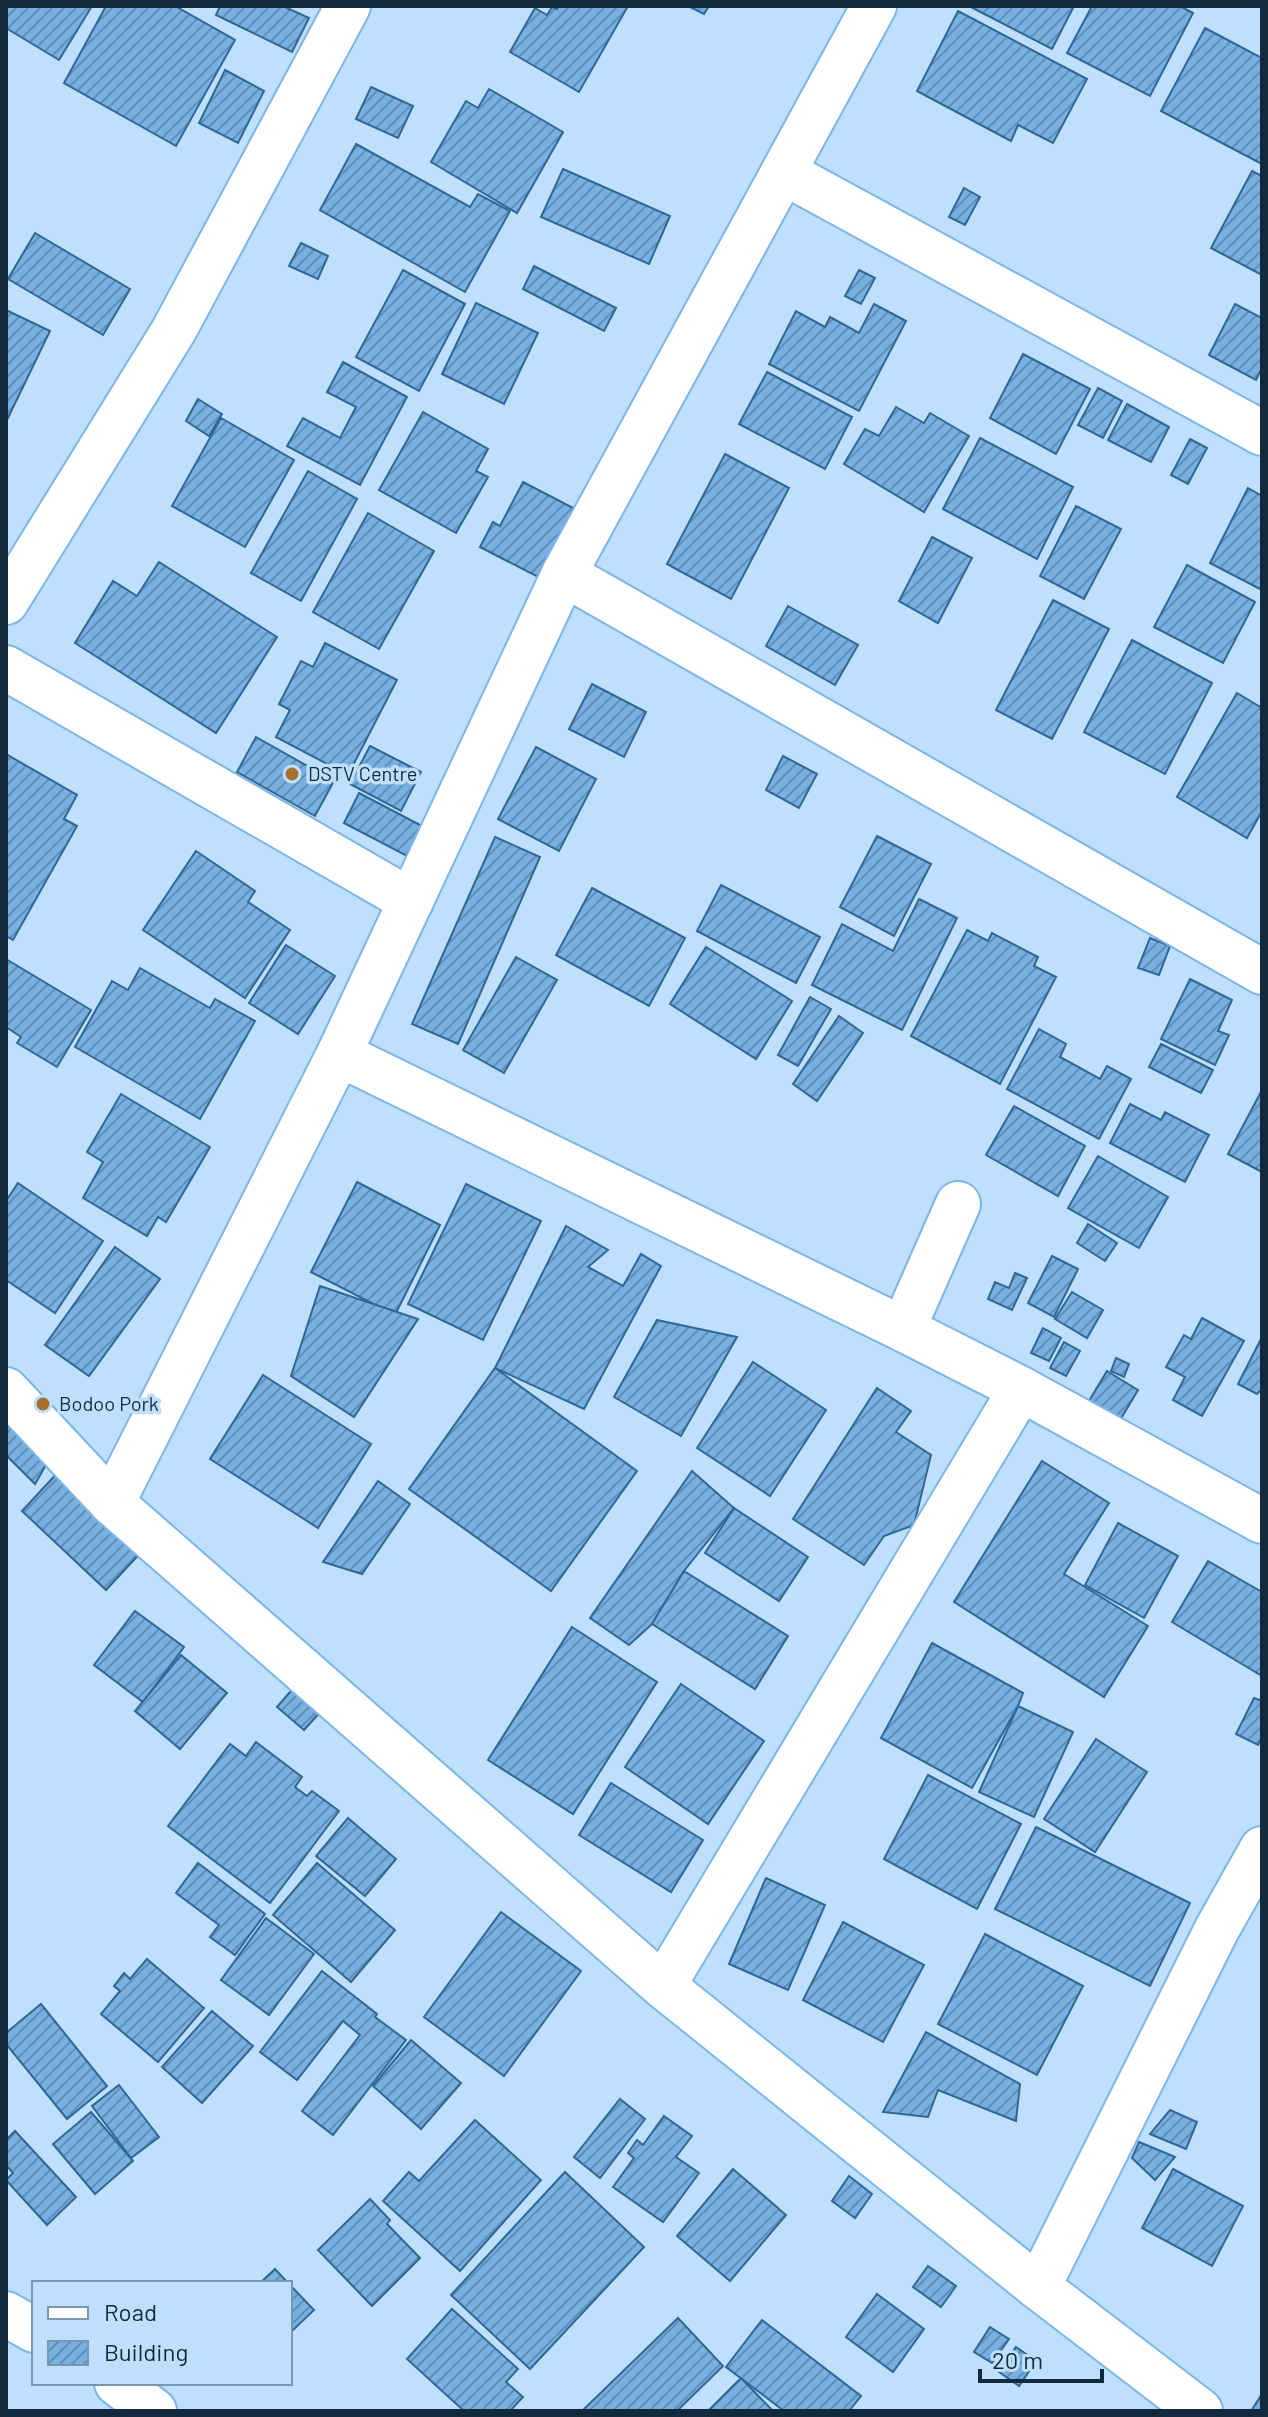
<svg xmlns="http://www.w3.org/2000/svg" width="1268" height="2417" font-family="Barlow,sans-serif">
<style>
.building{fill:url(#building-hatch);stroke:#306794;stroke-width:2}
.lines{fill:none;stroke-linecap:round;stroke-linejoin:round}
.minor-casing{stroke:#7db5e7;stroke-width:48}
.minor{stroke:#fff;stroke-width:44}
.poi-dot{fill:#a76e2d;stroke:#bee0fe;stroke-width:3}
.labels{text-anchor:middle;stroke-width:7;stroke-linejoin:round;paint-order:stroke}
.poi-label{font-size:20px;fill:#13293d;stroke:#bee0fe;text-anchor:start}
</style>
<defs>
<pattern id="building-hatch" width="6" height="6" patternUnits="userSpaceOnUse" patternTransform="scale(2)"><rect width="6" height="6" fill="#78b0e1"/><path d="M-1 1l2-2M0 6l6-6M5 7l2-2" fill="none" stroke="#618fb8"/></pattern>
</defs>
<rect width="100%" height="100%" fill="#bee0fe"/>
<!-- building -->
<g class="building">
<path d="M6,6H92L59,60L6,28Z"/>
<path d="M106,6H175L235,40L176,146L64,83Z"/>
<path d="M220,6H283L309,18L292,52L216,15Z"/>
<path d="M559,6H628L579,92L510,52L535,8L547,15L552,7L557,9Z"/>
<path d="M688,6H709L704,14Z"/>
<path d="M969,6H1074L1052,49Z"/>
<path d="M1092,6H1180L1193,13L1150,96L1067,53Z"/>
<path d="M958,11L1087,79L1053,143L1018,125L1011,141L917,91Z"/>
<path d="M1205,28L1262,58V164L1161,111Z"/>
<path d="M225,70L264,91L238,143L199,123Z"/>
<path d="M371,87L413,106L398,138L356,119Z"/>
<path d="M489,89L563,132L517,213L431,162L466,101L478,108Z"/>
<path d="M356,144L470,207L478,194L510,211L465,292L320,210Z"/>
<path d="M563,169L670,216L649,264L541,217Z"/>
<path d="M1252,171L1262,176V275L1211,248Z"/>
<path d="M964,188L980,197L965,225L949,217Z"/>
<path d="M35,233L130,289L103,335L8,279Z"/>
<path d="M301,243L328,256L318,279L289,266Z"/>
<path d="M534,266L616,308L604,331L523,289Z"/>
<path d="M403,270L465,304L419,391L356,357Z"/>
<path d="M859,270L875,278L861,304L845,296Z"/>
<path d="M476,303L538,333L504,404L442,374Z"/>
<path d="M874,304L906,321L859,411L769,364L796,311L825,327L830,317L859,333Z"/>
<path d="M1235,304L1262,318V368L1256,380L1209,355Z"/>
<path d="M6,310L50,331L6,422Z"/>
<path d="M1023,354L1090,389L1056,454L990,418Z"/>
<path d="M343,362L407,397L360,485L287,446L303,418L340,438L356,407L327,392Z"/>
<path d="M767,372L852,417L825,469L739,424Z"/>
<path d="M1098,388L1122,401L1103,438L1078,425Z"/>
<path d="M198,399L222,414L209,436L186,421Z"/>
<path d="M1127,404L1169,427L1151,462L1108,440Z"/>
<path d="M896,407L924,423L930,413L969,436L924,512L844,464L865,429L879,436Z"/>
<path d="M423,412L488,449L476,471L488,477L456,533L379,490Z"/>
<path d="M221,418L294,460L245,547L172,506Z"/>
<path d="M980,438L1073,487L1037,559L943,509Z"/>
<path d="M1190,439L1207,448L1188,484L1171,475Z"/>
<path d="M725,454L789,488L731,599L667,564Z"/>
<path d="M308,471L357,499L301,601L251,573Z"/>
<path d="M523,482L575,509L540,578L480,547L493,522L500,526Z"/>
<path d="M1248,488L1262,496V590L1210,563Z"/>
<path d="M1076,506L1121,529L1084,599L1040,576Z"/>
<path d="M368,513L434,551L379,649L313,612Z"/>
<path d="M932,537L972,558L938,623L899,601Z"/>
<path d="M159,562L277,637L216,733L75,643L113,581L137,596Z"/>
<path d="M1187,565L1255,602L1223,663L1154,627Z"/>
<path d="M1053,600L1109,629L1052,739L996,710Z"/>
<path d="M788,606L858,645L835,685L766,646Z"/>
<path d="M1132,640L1212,683L1165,774L1084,732Z"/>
<path d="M325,643L397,680L348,775L276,737L290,710L279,704L301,661L313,667Z"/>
<path d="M592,684L646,712L624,757L569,729Z"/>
<path d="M1237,693L1262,708V811L1247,838L1177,797Z"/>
<path d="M256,737L334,781L315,816L237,772Z"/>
<path d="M370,746L421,772L401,811L350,784Z"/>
<path d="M536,747L596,779L559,851L498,819Z"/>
<path d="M6,754L77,795L64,819L77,826L13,940L6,936Z"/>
<path d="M783,756L817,774L799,808L766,790Z"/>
<path d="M359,793L422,826L407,856L344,823Z"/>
<path d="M877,836L931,864L894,936L840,907Z"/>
<path d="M495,837L540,857L458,1044L412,1024Z"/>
<path d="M196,851L255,891L248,902L290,930L245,998L143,930Z"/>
<path d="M721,885L820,937L796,983L697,931Z"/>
<path d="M592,888L685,938L649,1006L556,955Z"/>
<path d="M919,899L957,918L902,1030L812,985L842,924L893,951Z"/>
<path d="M967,930L988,941L992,933L1038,957L1034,966L1056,977L1000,1084L911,1036Z"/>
<path d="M1150,938L1170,946L1159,975L1138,968Z"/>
<path d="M286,945L335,976L298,1034L249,1003Z"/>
<path d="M706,947L792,1001L756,1059L670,1004Z"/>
<path d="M516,957L557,980L504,1073L463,1050Z"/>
<path d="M6,959L91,1010L57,1067L17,1043L21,1037L6,1027Z"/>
<path d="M140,968L210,1008L215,999L255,1021L200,1119L75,1047L112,981L128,990Z"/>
<path d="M1190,979L1232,1000L1218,1031L1229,1035L1215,1065L1161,1039Z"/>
<path d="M810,997L831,1009L798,1066L778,1055Z"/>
<path d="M839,1016L863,1033L817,1101L793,1084Z"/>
<path d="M1039,1029L1066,1044L1060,1057L1100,1079L1107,1066L1131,1079L1099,1139L1007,1089Z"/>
<path d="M1161,1044L1213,1070L1201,1093L1149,1067Z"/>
<path d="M1262,1090V1172L1228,1154Z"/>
<path d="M121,1094L210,1147L166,1222L158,1217L147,1236L83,1198L103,1162L87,1152Z"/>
<path d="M1130,1104L1161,1120L1165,1112L1209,1135L1185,1182L1110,1143Z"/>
<path d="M1014,1106L1085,1146L1058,1196L986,1155Z"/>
<path d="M1098,1156L1168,1197L1139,1248L1068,1208Z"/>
<path d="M357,1182L440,1225L395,1315L311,1272Z"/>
<path d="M18,1183L103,1241L55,1313L6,1280V1201Z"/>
<path d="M466,1184L541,1221L483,1340L408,1304Z"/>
<path d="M1088,1224L1117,1243L1105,1261L1077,1243Z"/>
<path d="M566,1226L608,1250L588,1267L623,1286L641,1254L661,1266L584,1409L495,1368Z"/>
<path d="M115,1247L160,1279L89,1376L45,1345Z"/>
<path d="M1052,1256L1078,1269L1054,1317L1028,1303Z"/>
<path d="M1015,1273L1027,1278L1012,1310L988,1299L995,1282L1009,1288Z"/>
<path d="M320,1286L418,1319L354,1417L291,1376Z"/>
<path d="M1072,1292L1103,1310L1087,1338L1055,1319Z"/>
<path d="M1202,1318L1244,1341L1202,1416L1173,1400L1185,1377L1166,1367L1184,1335L1191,1339Z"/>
<path d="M657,1320L737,1337L681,1436L614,1397Z"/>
<path d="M1043,1328L1061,1338L1049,1361L1031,1353Z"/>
<path d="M1262,1337V1389L1257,1394L1238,1384Z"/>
<path d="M1064,1342L1080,1351L1066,1376L1050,1368Z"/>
<path d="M1116,1358L1129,1364L1124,1377L1111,1371Z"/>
<path d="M753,1362L826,1410L770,1496L697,1448Z"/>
<path d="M495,1368L637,1471L551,1591L409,1489Z"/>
<path d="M1107,1371L1138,1390L1120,1420L1089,1401Z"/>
<path d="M263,1375L371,1444L318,1528L210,1459Z"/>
<path d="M877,1388L911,1411L896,1432L931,1455L914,1525L884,1536L864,1565L793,1519Z"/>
<path d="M6,1410L51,1456L35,1484L6,1455Z"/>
<path d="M1042,1461L1109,1503L1064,1574L1148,1626L1104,1697L954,1602Z"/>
<path d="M61,1469L145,1548L106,1590L22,1511Z"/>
<path d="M692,1471L734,1508L684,1571L652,1624L629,1645L590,1618Z"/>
<path d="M378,1481L410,1504L362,1574L323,1562Z"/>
<path d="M734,1508L808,1557L779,1601L705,1553Z"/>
<path d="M1118,1523L1178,1556L1144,1618L1085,1585Z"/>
<path d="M1208,1561L1262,1592V1676L1172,1622Z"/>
<path d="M684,1571L788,1636L755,1689L652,1624Z"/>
<path d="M135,1611L184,1647L143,1702L94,1665Z"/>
<path d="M572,1627L657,1682L573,1814L488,1760Z"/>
<path d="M932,1643L1023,1693L1018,1706L972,1788L881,1738Z"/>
<path d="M181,1655L227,1693L180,1749L135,1711Z"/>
<path d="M304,1676L331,1700L304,1730L277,1707Z"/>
<path d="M681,1684L764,1741L708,1824L625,1767Z"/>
<path d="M1254,1698L1262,1701V1737L1258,1745L1236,1734Z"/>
<path d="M1018,1706L1073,1732L1034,1817L979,1792Z"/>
<path d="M1096,1739L1147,1772L1095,1852L1044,1819Z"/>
<path d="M256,1742L302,1777L295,1787L307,1796L312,1791L339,1811L270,1903L168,1826L230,1744L246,1756Z"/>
<path d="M928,1775L1021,1824L977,1909L884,1859Z"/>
<path d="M611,1783L703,1840L671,1892L579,1835Z"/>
<path d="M348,1818L396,1859L365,1896L316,1856Z"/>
<path d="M1036,1827L1190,1903L1150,1986L995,1909Z"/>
<path d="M198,1863L265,1914L235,1955L210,1937L219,1925L176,1893Z"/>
<path d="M317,1863L395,1930L351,1982L273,1915Z"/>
<path d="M766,1878L825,1905L788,1990L729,1964Z"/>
<path d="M501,1912L581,1971L504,2076L424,2017Z"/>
<path d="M266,1918L314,1954L269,2015L221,1980Z"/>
<path d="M843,1922L924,1965L883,2042L803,2000Z"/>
<path d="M985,1934L1083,1986L1037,2075L938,2024Z"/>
<path d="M147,1959L204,2008L158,2062L101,2014L120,1991L114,1986L124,1973L130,1979Z"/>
<path d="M322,1971L377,2014L375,2017L406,2040L333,2135L302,2111L360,2035L343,2021L297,2080L260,2052Z"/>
<path d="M41,2004L107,2086L67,2119L6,2044V2033Z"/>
<path d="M212,2011L253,2046L202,2103L162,2067Z"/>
<path d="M926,2032L1020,2084L1016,2121L938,2090L928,2117L883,2112Z"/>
<path d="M411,2040L461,2083L421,2129L373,2086Z"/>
<path d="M119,2085L159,2137L131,2158L92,2106Z"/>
<path d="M620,2099L645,2119L600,2178L574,2157Z"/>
<path d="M1170,2110L1197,2122L1186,2149L1150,2134Z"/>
<path d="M91,2112L133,2161L95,2194L53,2144Z"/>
<path d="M664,2116L692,2136L676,2157L699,2173L663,2222L613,2187L634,2158L628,2153L637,2140L643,2145Z"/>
<path d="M475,2120L541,2180L460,2271L383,2201L409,2172L419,2181Z"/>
<path d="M15,2131L76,2197L47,2225L6,2180L13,2173L6,2165V2140Z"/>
<path d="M1139,2142L1175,2157L1155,2180L1132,2158Z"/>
<path d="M733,2169L786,2215L730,2281L677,2236Z"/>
<path d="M1173,2169L1243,2206L1212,2266L1142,2228Z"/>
<path d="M565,2172L644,2247L530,2369L451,2295Z"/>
<path d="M849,2176L872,2194L855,2218L832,2201Z"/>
<path d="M370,2199L390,2220L387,2224L420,2258L372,2306L318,2250Z"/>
<path d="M928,2266L956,2286L941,2307L913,2287Z"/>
<path d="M275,2269L288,2283H260Z"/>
<path d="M290,2285L314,2310L290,2333Z"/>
<path d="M877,2294L924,2329L893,2372L846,2337Z"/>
<path d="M452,2309L518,2369L506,2382L523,2397L510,2411H464L407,2359Z"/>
<path d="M678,2318L723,2366L677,2411H582Z"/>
<path d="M762,2320L861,2396L849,2411H784L726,2367Z"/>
<path d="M990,2327L1009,2339L992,2363L974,2352Z"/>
<path d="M1016,2347L1036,2361L1019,2386L999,2372Z"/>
<path d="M741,2378L773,2411H708Z"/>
<path d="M1262,2394V2411H1251Z"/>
</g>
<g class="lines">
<defs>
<g id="minor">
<path d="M785,173L1262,433"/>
<path d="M564,574L1262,972"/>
<path d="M6,602L174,330L348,6"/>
<path d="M6,668L411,901"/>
<path d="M339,1054L903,1329L1021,1389L1262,1521"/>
<path d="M903,1329L958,1204"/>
<path d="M6,1390L112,1503L663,1986L1038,2287L1200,2411"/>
<path d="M112,1503L339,1054L564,574L874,6"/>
<path d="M663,1986L1021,1389"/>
<path d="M1038,2287L1217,1929L1262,1849"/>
<path d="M6,2314L34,2330"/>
<path d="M117,2383L154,2411"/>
</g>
</defs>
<!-- minor casing -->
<use href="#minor" class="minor-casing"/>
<!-- minor -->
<use href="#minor" class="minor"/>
</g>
<!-- markers -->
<g class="poi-dot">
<circle cx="292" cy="774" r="8"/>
<circle cx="43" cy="1404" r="8"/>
</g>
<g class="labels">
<!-- poi labels -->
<g class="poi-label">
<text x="308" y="781">DSTV Centre</text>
<text x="59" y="1411">Bodoo Pork</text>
</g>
</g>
<!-- border -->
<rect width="1268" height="2417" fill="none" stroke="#13293d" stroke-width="16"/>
<!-- legend -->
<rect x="32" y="2281" width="260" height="104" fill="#bee0fe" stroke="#7a97b1" stroke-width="2"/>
<rect x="48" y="2307" width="40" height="12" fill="#ffffff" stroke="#7a97b1" stroke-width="2"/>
<text x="104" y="2321" font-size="24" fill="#13293d">Road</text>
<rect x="48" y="2341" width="40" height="24" fill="url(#building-hatch)" stroke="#7a97b1" stroke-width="2"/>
<text x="104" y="2361" font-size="24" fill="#13293d">Building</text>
<!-- scale -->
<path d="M980 2369v12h122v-12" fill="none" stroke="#13293d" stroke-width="4"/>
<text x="992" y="2369" font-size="24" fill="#13293d" stroke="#bee0fe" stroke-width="6" paint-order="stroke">20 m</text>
</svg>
